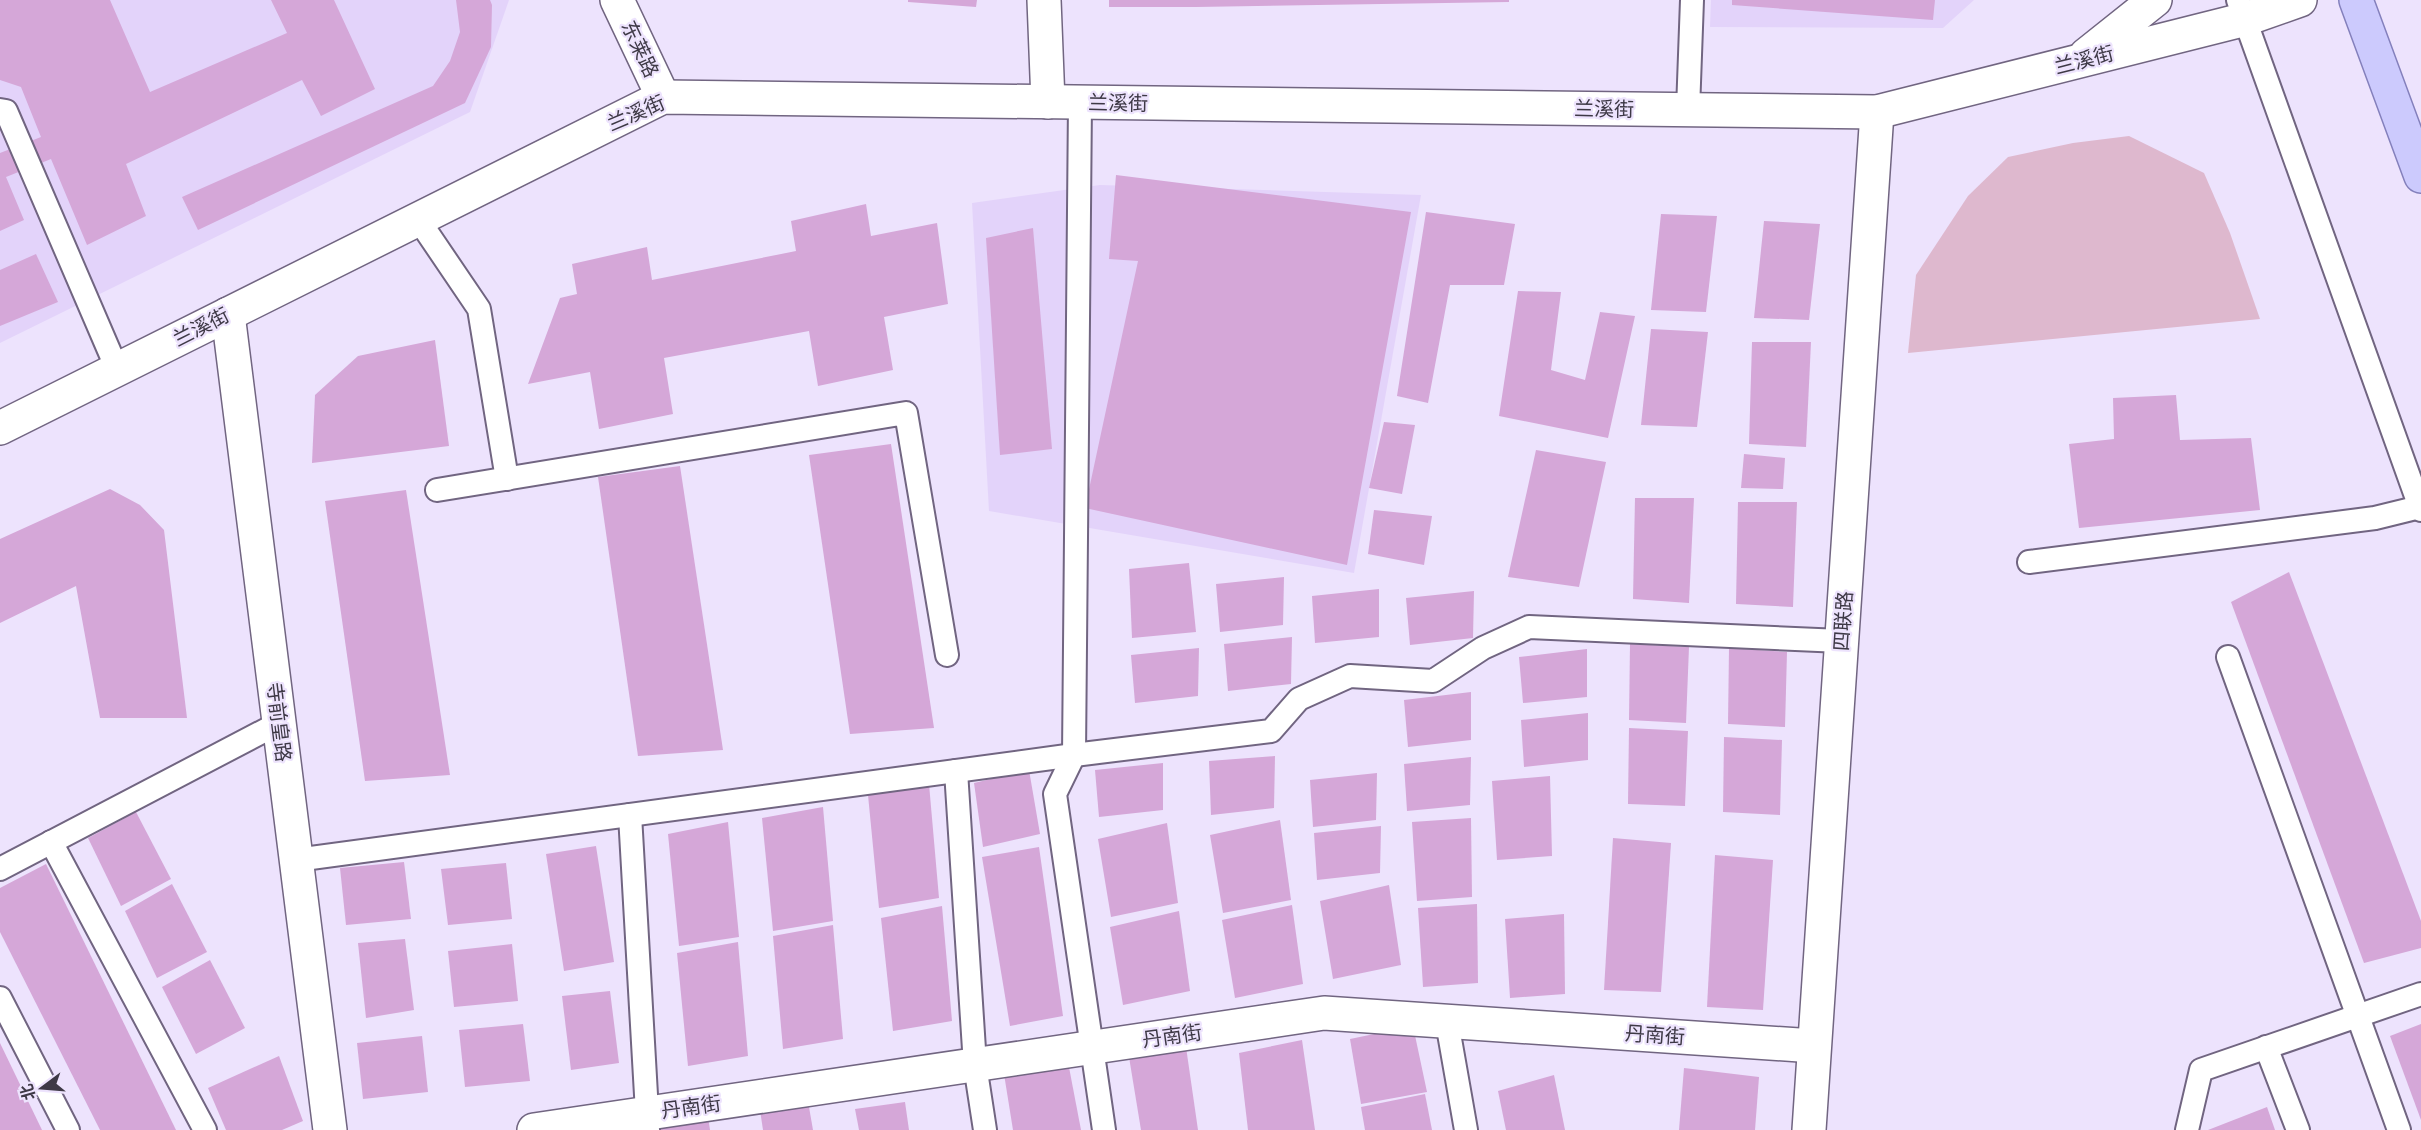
<svg xmlns="http://www.w3.org/2000/svg" width="2421" height="1130" font-family="Spectral,'Noto Sans SC',serif">
<style>
.built{fill:#e3d3fa}
.green{fill:#deb8ce}
.building{fill:#d5a7d8}
.lines{fill:none;stroke-linecap:round;stroke-linejoin:round}
.lane-casing{stroke:#716581;stroke-width:26}
.street-casing{stroke:#716581;stroke-width:36}
.secondary-casing{stroke:#716581;stroke-width:36}
.primary-casing{stroke:#8480bc;stroke-width:36}
.lane{stroke:#fff;stroke-width:22}
.street{stroke:#fff;stroke-width:33}
.secondary{stroke:#fff;stroke-width:33}
.primary{stroke:#cccafd;stroke-width:33}
.labels{text-anchor:middle;stroke-width:4.5;stroke-linejoin:round;paint-order:stroke}
.street-label{font-size:20px;fill:#3e3946;stroke:#ede3fd}
</style>
<rect width="100%" height="100%" fill="#ede3fd"/>
<!-- built -->
<g class="built">
<path d="M0,0H509L470,112L0,343Z"/>
<path d="M1711,0H1974L1943,28L1710,27Z"/>
<path d="M1100,185L1421,195L1354,573L989,511L972,203Z"/>
</g>
<!-- green -->
<path class="green" d="M2129,136L2204,173L2230,233L2260,319L1908,353L1916,275L1968,196L2008,157L2073,143Z"/>
<!-- building -->
<g class="building">
<path d="M0,0H110L150,92L287,33L271,0H334L375,89L321,116L302,80L126,164L146,216L87,245L51,159L6,177L24,220L0,231V153L41,137L21,87L0,80Z"/>
<path d="M456,0H490L492,5L491,47L465,103L198,230L182,197L433,86L450,61L460,32Z"/>
<path d="M908,0H977L976,7L908,2Z"/>
<path d="M1109,0H1509V2L1196,7H1109Z"/>
<path d="M1732,0H1935L1933,20L1732,5Z"/>
<path d="M1116,175L1411,212L1347,565L1085,508L1138,261L1109,259Z"/>
<path d="M866,204L871,236L937,223L948,304L884,317L893,370L818,386L809,331L664,358L673,414L599,429L590,372L528,384L560,298L577,294L572,264L647,247L652,280L796,251L791,221Z"/>
<path d="M1426,212L1515,224L1504,285H1450L1428,403L1397,396Z"/>
<path d="M1661,214L1717,216L1706,312L1651,310Z"/>
<path d="M1764,221L1820,224L1809,320L1754,318Z"/>
<path d="M1033,228L1052,449L1000,455L986,238Z"/>
<path d="M36,254L58,302L0,326V270Z"/>
<path d="M1518,291L1561,292L1551,370L1585,380L1600,312L1635,316L1608,438L1499,416Z"/>
<path d="M1651,329L1708,332L1697,427L1641,425Z"/>
<path d="M435,340L449,446L312,463L315,395L358,356Z"/>
<path d="M1752,342H1811L1806,447L1749,444Z"/>
<path d="M2176,395L2180,440L2251,438L2260,510L2079,528L2069,444L2114,439L2113,398Z"/>
<path d="M1384,422L1415,425L1402,494L1369,488Z"/>
<path d="M891,444L934,728L850,734L809,455Z"/>
<path d="M1536,450L1606,462L1579,587L1508,577Z"/>
<path d="M1744,454L1785,458L1783,489L1741,488Z"/>
<path d="M680,466L723,750L638,756L598,477Z"/>
<path d="M110,489L140,505L164,530L187,718H100L76,586L0,623V539Z"/>
<path d="M406,490L450,775L365,781L325,501Z"/>
<path d="M1635,498H1694L1689,603L1633,599Z"/>
<path d="M1738,502H1797L1793,607L1736,604Z"/>
<path d="M1374,510L1432,516L1424,565L1368,554Z"/>
<path d="M1189,563L1196,632L1132,638L1129,569Z"/>
<path d="M2289,572L2421,921V948L2364,963L2231,602Z"/>
<path d="M1284,577L1283,625L1220,632L1216,584Z"/>
<path d="M1379,589V637L1315,643L1312,596Z"/>
<path d="M1474,591L1473,638L1410,645L1406,598Z"/>
<path d="M1292,637L1291,684L1228,691L1224,644Z"/>
<path d="M1630,644L1689,647L1686,723L1629,720Z"/>
<path d="M1199,648L1198,696L1135,703L1131,655Z"/>
<path d="M1729,648L1787,652L1785,727L1728,724Z"/>
<path d="M1587,649V697L1523,703L1519,657Z"/>
<path d="M1471,692V740L1408,747L1404,700Z"/>
<path d="M1588,713V760L1524,767L1521,720Z"/>
<path d="M1629,728L1688,731L1685,806L1628,804Z"/>
<path d="M1724,737L1782,740L1780,815L1723,812Z"/>
<path d="M1275,756L1274,808L1211,815L1209,761Z"/>
<path d="M1471,757L1470,805L1407,811L1404,764Z"/>
<path d="M1163,763V810L1099,817L1095,770Z"/>
<path d="M1029,770L1040,834L983,847L974,783Z"/>
<path d="M1377,773L1376,820L1313,827L1310,780Z"/>
<path d="M1550,776L1552,856L1497,860L1492,781Z"/>
<path d="M929,784L939,898L879,908L868,795Z"/>
<path d="M823,807L833,921L773,931L762,818Z"/>
<path d="M136,812L171,879L121,906L88,838Z"/>
<path d="M1471,818L1472,897L1417,901L1412,822Z"/>
<path d="M1280,820L1291,900L1223,913L1210,835Z"/>
<path d="M728,822L739,937L679,946L668,834Z"/>
<path d="M1167,823L1178,903L1111,917L1098,839Z"/>
<path d="M1381,826L1380,873L1317,880L1314,833Z"/>
<path d="M1613,838L1671,843L1661,992L1604,990Z"/>
<path d="M596,846L614,962L564,971L546,854Z"/>
<path d="M1039,847L1063,1016L1010,1026L982,857Z"/>
<path d="M1715,855L1773,860L1763,1010L1707,1007Z"/>
<path d="M404,862L411,919L346,925L340,868Z"/>
<path d="M506,863L512,919L448,925L441,869Z"/>
<path d="M46,864L176,1130H100L0,932V888Z"/>
<path d="M172,884L207,952L157,978L125,911Z"/>
<path d="M1389,885L1401,965L1333,979L1320,901Z"/>
<path d="M1477,904L1478,983L1423,987L1418,908Z"/>
<path d="M1292,905L1303,984L1235,998L1222,920Z"/>
<path d="M942,906L952,1021L893,1031L881,918Z"/>
<path d="M1179,911L1190,991L1123,1005L1110,927Z"/>
<path d="M1564,914L1565,994L1510,998L1505,919Z"/>
<path d="M833,925L843,1039L783,1049L773,936Z"/>
<path d="M405,939L414,1010L366,1018L358,943Z"/>
<path d="M738,942L748,1056L688,1066L677,953Z"/>
<path d="M512,944L518,1001L454,1007L448,951Z"/>
<path d="M210,960L245,1028L196,1054L162,987Z"/>
<path d="M610,991L619,1063L571,1070L562,996Z"/>
<path d="M523,1024L530,1081L465,1087L459,1030Z"/>
<path d="M2421,1024V1120L2390,1036Z"/>
<path d="M1413,1026L1427,1092L1361,1104L1350,1039Z"/>
<path d="M422,1036L428,1092L363,1099L357,1043Z"/>
<path d="M1302,1040L1315,1130H1248L1239,1053Z"/>
<path d="M0,1043L42,1130H0Z"/>
<path d="M1186,1047L1198,1130H1141L1129,1057Z"/>
<path d="M279,1056L303,1121L282,1130H226L208,1088Z"/>
<path d="M1068,1062L1081,1130H1013L1004,1074Z"/>
<path d="M1684,1068L1759,1077L1755,1130H1679Z"/>
<path d="M1554,1075L1565,1130H1506L1498,1091Z"/>
<path d="M1425,1094L1432,1130H1365L1361,1107Z"/>
<path d="M905,1102L909,1130H859L855,1109Z"/>
<path d="M809,1107L813,1130H763L760,1110Z"/>
<path d="M2267,1107L2275,1130H2208Z"/>
<path d="M708,1117L710,1130H659L658,1124Z"/>
</g>
<g class="lines">
<defs>
<g id="lane">
<path d="M2238,0L2421,510"/>
<path d="M1080,102L1074,755L1055,794L1104,1130"/>
<path d="M0,110L6,111L117,369"/>
<path d="M1688,110L1692,0"/>
<path d="M418,219L479,309L507,479"/>
<path d="M437,490L906,413L947,655"/>
<path d="M2029,562L2375,518L2420,507"/>
<path d="M2228,657L2399,1130"/>
<path d="M956,771L975,1065L985,1130"/>
<path d="M630,815L648,1130"/>
<path d="M51,842L205,1130"/>
<path d="M296,860L1074,755L1271,731L1299,699L1350,676L1433,681L1483,648L1529,627L1841,641"/>
<path d="M0,869L279,723"/>
<path d="M0,998L68,1130"/>
<path d="M1447,1022L1466,1130"/>
<path d="M2266,1047L2298,1130"/>
<path d="M2187,1130L2201,1070L2421,994"/>
</g>
<g id="street">
<path d="M1044,0L1048,102"/>
<path d="M228,314L330,1130"/>
<path d="M534,1130L1324,1013L1814,1046"/>
<path d="M1809,1130L1877,112"/>
</g>
<g id="secondary">
<path d="M617,0L663,97"/>
<path d="M2086,55L2155,0"/>
<path d="M0,428L663,97L1877,112L2246,19L2300,0"/>
</g>
<path id="primary" d="M2356,0L2421,176"/>
</defs>
<!-- lane casing -->
<use href="#lane" class="lane-casing"/>
<!-- street casing -->
<use href="#street" class="street-casing"/>
<!-- secondary casing -->
<use href="#secondary" class="secondary-casing"/>
<!-- primary casing -->
<use href="#primary" class="primary-casing"/>
<!-- lane -->
<use href="#lane" class="lane"/>
<!-- street -->
<use href="#street" class="street"/>
<!-- secondary -->
<use href="#secondary" class="secondary"/>
<!-- primary -->
<use href="#primary" class="primary"/>
</g>
<g class="labels">
<!-- street labels -->
<g class="street-label">
<text transform="translate(640 49) rotate(65)" y="7">东莱路</text>
<text transform="translate(2084 60) rotate(-14)" y="7">兰溪街</text>
<text transform="translate(1118 103) rotate(1)" y="7">兰溪街</text>
<text transform="translate(1604 109) rotate(1)" y="7">兰溪街</text>
<text transform="translate(636 113) rotate(-23)" y="7">兰溪街</text>
<text transform="translate(201 327) rotate(-27)" y="7">兰溪街</text>
<text transform="translate(1843 621) rotate(-86)" y="7">四联路</text>
<text transform="translate(279 722) rotate(83)" y="7">寺前皇路</text>
<text transform="translate(1655 1035) rotate(4)" y="7">丹南街</text>
<text transform="translate(1172 1036) rotate(-8)" y="7">丹南街</text>
<text transform="translate(691 1107) rotate(-8)" y="7">丹南街</text>
</g>
</g>
<!-- north arrow -->
<g transform="translate(42 1088) rotate(254)" stroke="#ede3fd" stroke-width="4.5" paint-order="stroke">
<path d="M0-4.5L10 22L0 15L-10 22Z" fill="#3e3946"/>
<text y="-9" font-size="16" font-weight="bold" text-anchor="middle" fill="#3e3946">北</text>
</g>
</svg>
